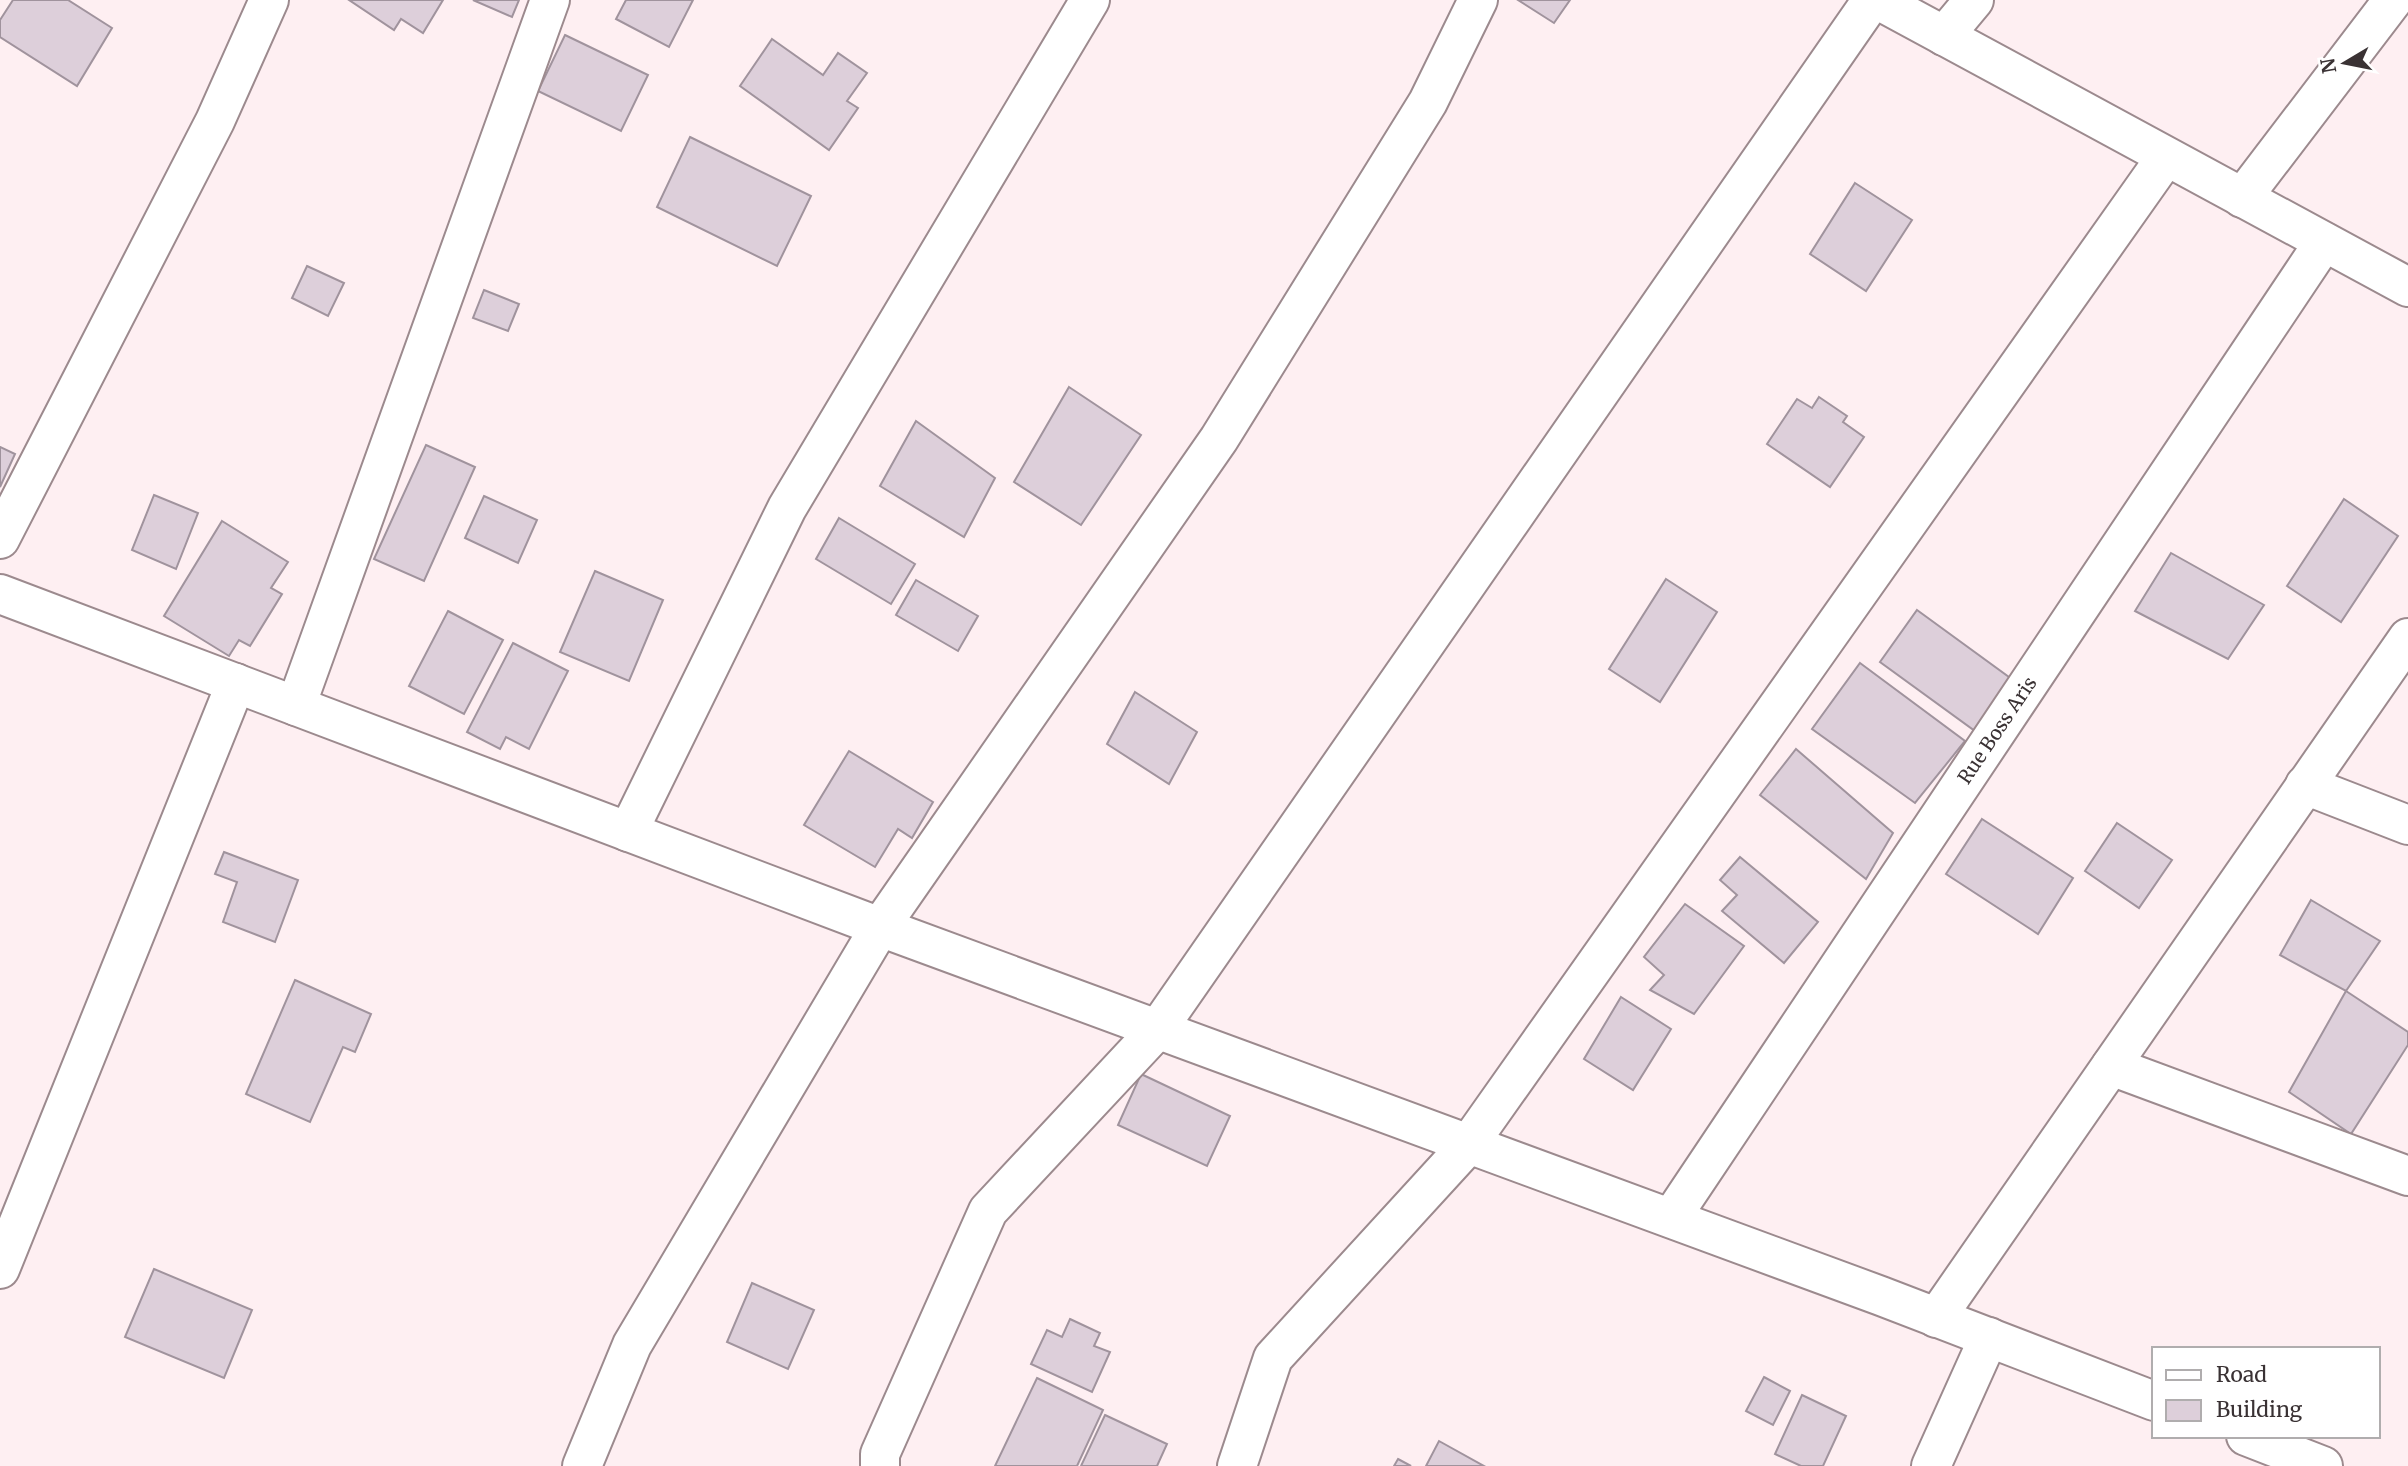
<svg xmlns="http://www.w3.org/2000/svg" width="2408" height="1466" font-family="Merriweather,serif">
<style>
.building{fill:#ddcfda;stroke:#a0939d;stroke-width:2}
.lines{fill:none;stroke-linecap:round;stroke-linejoin:round}
.minor-casing{stroke:#9c8a8e;stroke-width:42}
.minor{stroke:#fff;stroke-width:38}
.labels{text-anchor:middle;stroke-width:5;stroke-linejoin:round;paint-order:stroke}
.street-label{font-size:19px;fill:#3a3234;stroke:#fff}
</style>
<rect width="100%" height="100%" fill="#feeff2"/>
<!-- building -->
<g class="building">
<path d="M13,0H68L112,28L77,86L0,37V20Z"/>
<path d="M349,0H443L423,33L401,19L394,30Z"/>
<path d="M473,0H519L512,17Z"/>
<path d="M626,0H693L669,47L616,19Z"/>
<path d="M1518,0H1570L1554,23Z"/>
<path d="M565,35L648,75L621,131L538,91Z"/>
<path d="M772,39L823,75L838,53L867,73L847,101L858,108L829,150L740,86Z"/>
<path d="M690,137L811,196L777,266L657,207Z"/>
<path d="M1855,183L1912,220L1866,291L1810,254Z"/>
<path d="M307,266L344,283L328,316L292,298Z"/>
<path d="M484,290L519,304L508,331L473,318Z"/>
<path d="M1069,387L1141,435L1081,525L1014,482Z"/>
<path d="M1819,397L1847,416L1843,422L1864,437L1830,487L1767,444L1797,399L1812,408Z"/>
<path d="M916,421L995,478L964,537L880,486Z"/>
<path d="M426,445L475,467L424,581L374,559Z"/>
<path d="M0,447L15,454L0,487Z"/>
<path d="M154,495L198,513L176,569L132,550Z"/>
<path d="M484,496L537,520L518,563L465,538Z"/>
<path d="M2344,499L2398,536L2341,622L2287,586Z"/>
<path d="M839,518L915,564L891,604L816,559Z"/>
<path d="M222,521L288,562L271,588L282,594L250,646L239,640L229,656L164,616Z"/>
<path d="M2171,553L2264,605L2228,659L2135,611Z"/>
<path d="M595,571L663,600L629,681L560,652Z"/>
<path d="M1666,579L1717,612L1660,702L1609,669Z"/>
<path d="M916,580L978,616L958,651L896,615Z"/>
<path d="M1917,610L2013,680L1975,731L1880,662Z"/>
<path d="M448,611L503,640L464,714L409,686Z"/>
<path d="M513,643L568,671L529,749L506,737L500,749L467,732Z"/>
<path d="M1860,663L1965,741L1915,803L1812,729Z"/>
<path d="M1135,692L1197,732L1169,784L1107,744Z"/>
<path d="M1796,749L1893,833L1866,879L1760,795Z"/>
<path d="M849,751L933,802L912,838L898,829L875,867L804,825Z"/>
<path d="M1982,819L2073,878L2038,934L1946,874Z"/>
<path d="M2117,823L2172,860L2139,908L2085,871Z"/>
<path d="M224,852L298,880L275,942L223,922L237,882L215,874Z"/>
<path d="M1740,857L1818,922L1784,963L1722,911L1737,895L1720,880Z"/>
<path d="M2311,900L2380,941L2346,991L2280,955Z"/>
<path d="M1685,904L1744,946L1694,1014L1650,990L1664,975L1644,957Z"/>
<path d="M295,980L371,1014L355,1052L343,1047L310,1122L246,1094Z"/>
<path d="M2346,991L2408,1032V1045L2351,1134L2289,1092Z"/>
<path d="M1621,997L1671,1029L1633,1090L1584,1059Z"/>
<path d="M1141,1074L1230,1116L1207,1166L1118,1125Z"/>
<path d="M154,1269L252,1310L224,1378L125,1337Z"/>
<path d="M752,1283L814,1310L788,1369L727,1342Z"/>
<path d="M1070,1319L1100,1333L1094,1346L1110,1352L1092,1392L1031,1364L1047,1330L1062,1337Z"/>
<path d="M1764,1377L1790,1391L1773,1425L1746,1411Z"/>
<path d="M1037,1378L1103,1410L1077,1466H995Z"/>
<path d="M1802,1395L1846,1416L1823,1466H1801L1775,1454Z"/>
<path d="M1105,1415L1167,1444L1157,1466H1081Z"/>
<path d="M1439,1441L1484,1466H1426Z"/>
<path d="M1398,1459L1411,1466H1394Z"/>
</g>
<g class="lines">
<defs>
<g id="minor">
<path d="M1878,0L2408,287"/>
<path d="M1944,36L1974,0"/>
<path d="M2242,198L2393,0"/>
<path d="M0,539L215,121L269,0"/>
<path d="M0,594L880,927L1881,1296L2154,1401"/>
<path d="M296,706L550,0"/>
<path d="M2305,785L2408,825"/>
<path d="M628,832L787,508L1090,0"/>
<path d="M2111,1066L2408,1176"/>
<path d="M1671,1218L2324,242"/>
<path d="M0,1269L236,683"/>
<path d="M1936,1318L2408,638"/>
<path d="M2246,1436L2323,1466"/>
<path d="M582,1466L632,1345L880,927L1219,439L1428,102L1478,0"/>
<path d="M880,1466V1454L988,1211L1157,1030L1872,0"/>
<path d="M1237,1466L1273,1358L1468,1145L2166,157"/>
<path d="M1931,1466L1989,1337"/>
</g>
</defs>
<!-- minor casing -->
<use href="#minor" class="minor-casing"/>
<!-- minor -->
<use href="#minor" class="minor"/>
</g>
<g class="labels">
<!-- street labels -->
<g class="street-label">
<text transform="translate(1997 730) rotate(-56)" y="7">Rue Boss Aris</text>
</g>
</g>
<!-- legend -->
<rect x="2152" y="1347" width="228" height="91" fill="#ffffff" stroke="#b0adae" stroke-width="2"/>
<rect x="2166" y="1370" width="35" height="10" fill="#ffffff" stroke="#b0adae" stroke-width="2"/>
<text x="2216" y="1382" font-size="21" fill="#3a3234">Road</text>
<rect x="2166" y="1400" width="35" height="21" fill="#ddcfda" stroke="#b0adae" stroke-width="2"/>
<text x="2216" y="1417" font-size="21" fill="#3a3234">Building</text>
<!-- north arrow -->
<g transform="translate(2345 63) rotate(260)" stroke="#ffffff" stroke-width="5" paint-order="stroke">
<path d="M0-5L12 26L0 18L-12 26Z" fill="#3a3234"/>
<text y="-10" font-size="19" font-weight="bold" text-anchor="middle" fill="#3a3234">N</text>
</g>
</svg>
